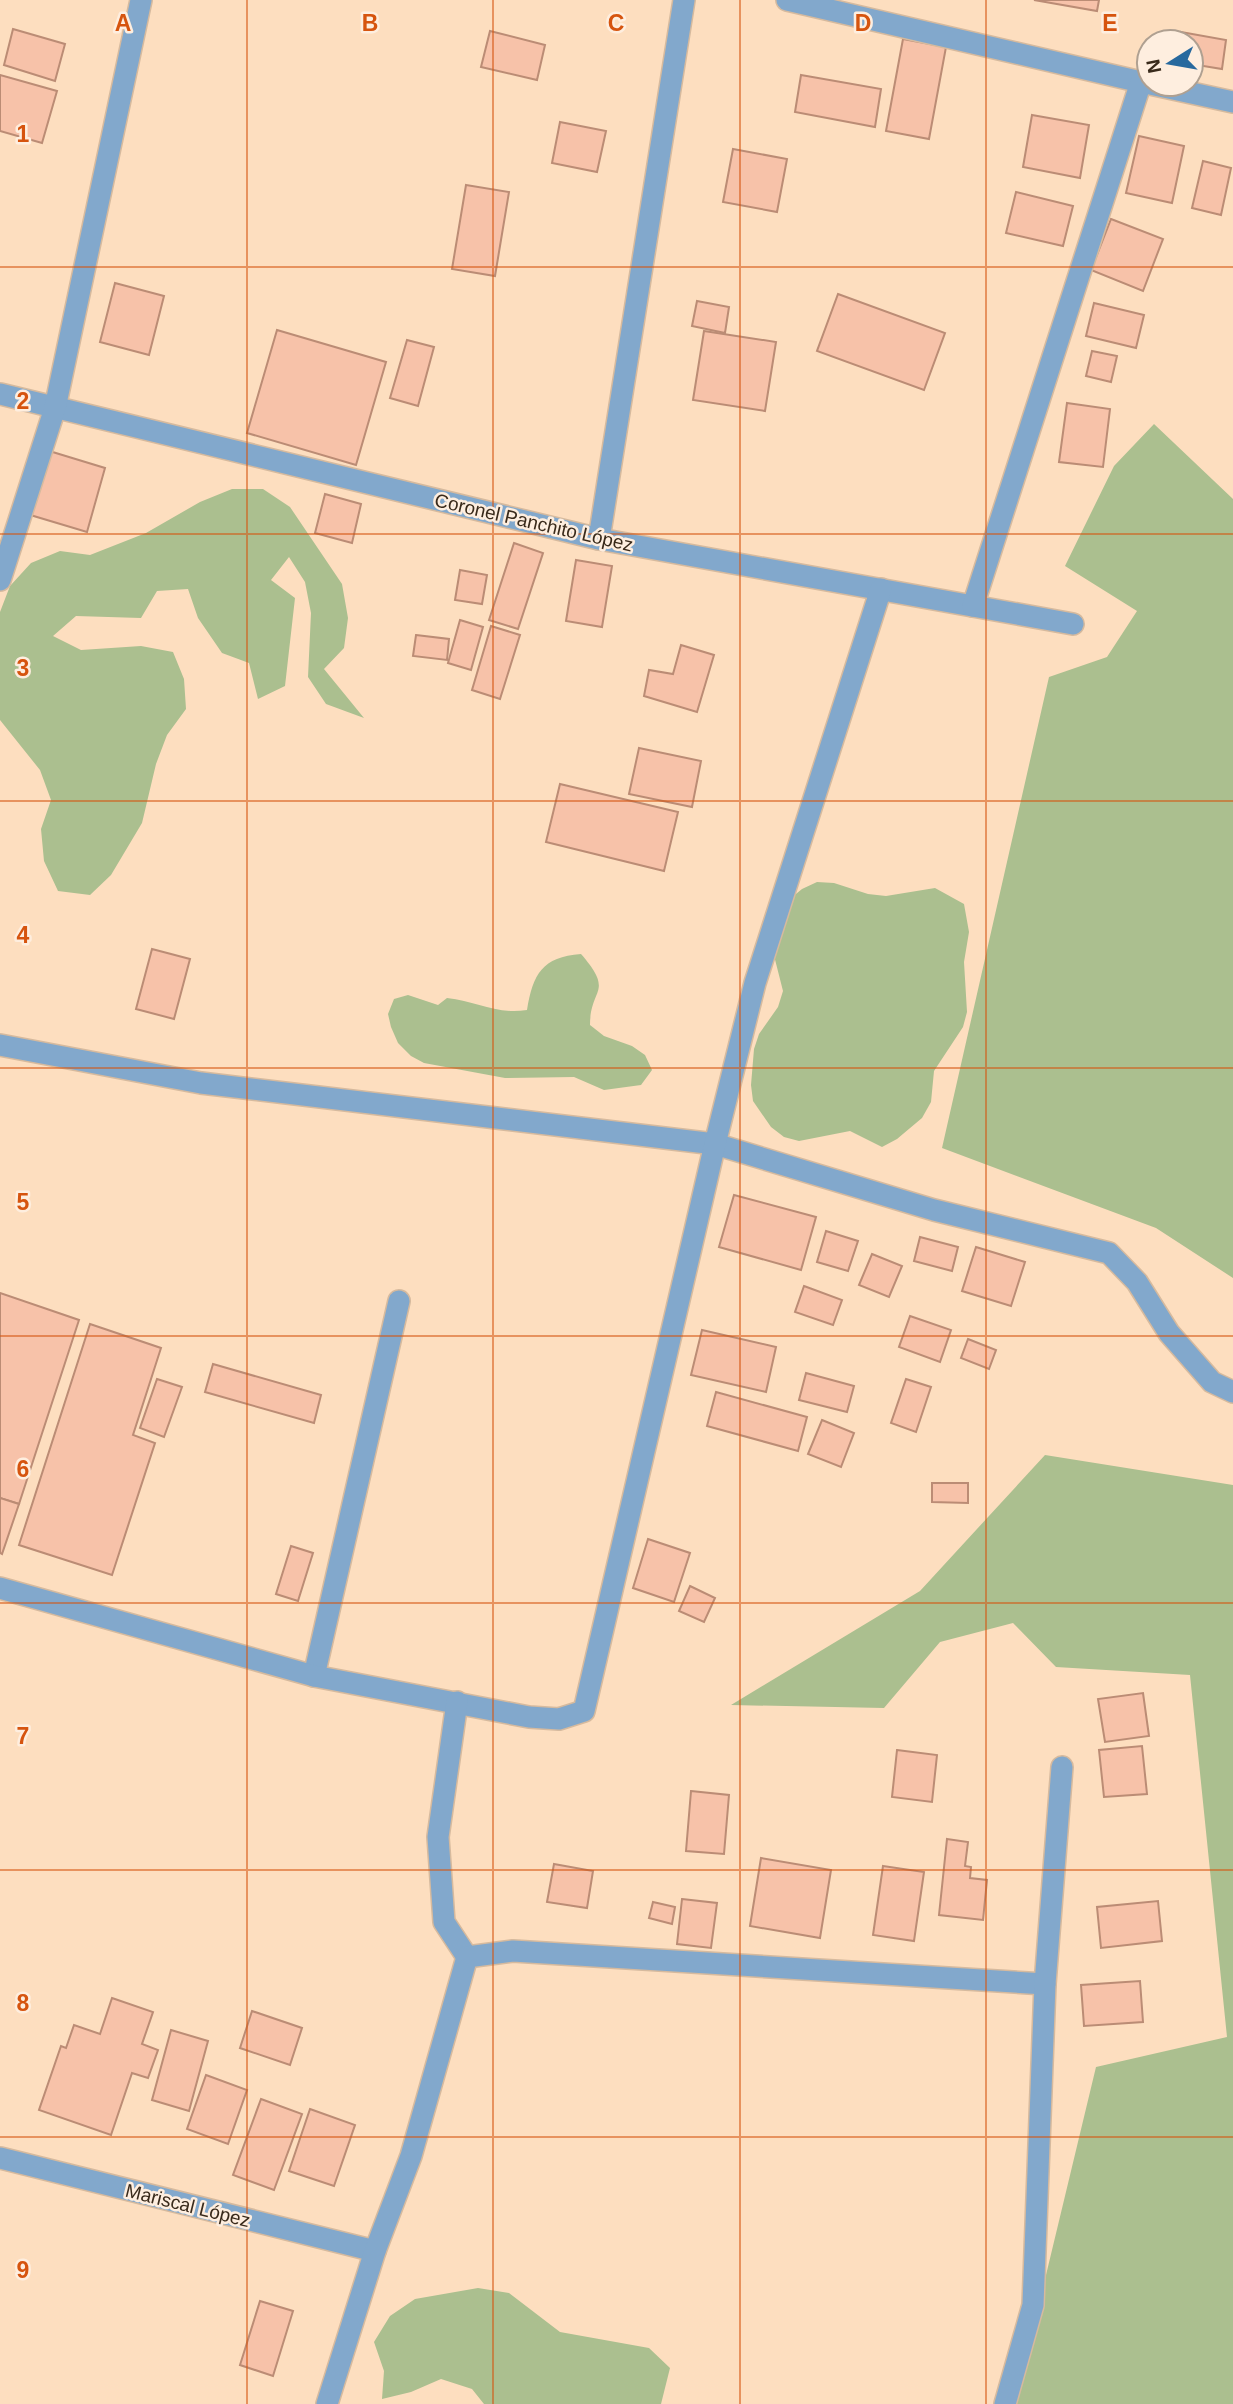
<svg xmlns="http://www.w3.org/2000/svg" width="1233" height="2404" font-family="Helvetica,sans-serif">
<style>
.green{fill:#abbf8f}
.building{fill:#f7c2a9;stroke:#bb8c75;stroke-width:2}
.lines{fill:none;stroke-linecap:round;stroke-linejoin:round}
.lane-casing{stroke:#d6ba9e;stroke-width:24}
.street-casing{stroke:#d6ba9e;stroke-width:24}
.lane{stroke:#82a8cc;stroke-width:21}
.street{stroke:#82a8cc;stroke-width:21}
.grid{fill:none;stroke:#d6540e;stroke-width:2;stroke-opacity:0.55}
.labels{text-anchor:middle;stroke-width:5;stroke-linejoin:round;paint-order:stroke}
.street-label{font-size:19px;fill:#392a1b;stroke:#feeedf}
.grid-label{font-size:23px;text-anchor:middle;font-weight:bold;fill:#d6540e;stroke:#feeedf;stroke-width:5;stroke-linejoin:round;paint-order:stroke}
</style>
<rect width="100%" height="100%" fill="#fddebf"/>
<!-- green -->
<g class="green">
<path d="M1154,424L1233,499V1278L1156,1228L942,1148L1049,677L1107,657L1137,611L1065,566L1114,466Z"/>
<path d="M232,489H263L290,507L342,584L348,618L344,648L324,669L364,718L326,704L308,677L311,613L305,582L289,557L271,580L295,598L285,686L258,699L249,663L222,653L198,618L188,589L157,591L141,618L76,616L53,636L81,650L141,646L173,652L184,679L186,709L167,735L156,764L142,823L111,875L90,895L58,891L44,861L41,829L51,800L40,770L0,720V612L10,586L31,563L60,551L90,555L146,533L200,502Z"/>
<path d="M817,882L834,883L868,894L886,896L935,888L964,904L969,932L964,962L967,1012L963,1027L934,1071L931,1102L922,1118L897,1139L882,1147L850,1131L799,1141L784,1137L771,1127L753,1101L751,1085L754,1049L759,1034L778,1007L783,991L767,928L774,912L802,889Z"/>
<path d="M581,954C615,993 590,987 590,1025L604,1036L632,1046L645,1055L652,1070L641,1085L604,1090L574,1077L505,1078L424,1063L411,1056L398,1043L391,1027L388,1014L394,999L408,995L438,1005L447,998C477,1001 496,1015 527,1010C533,974 542,957 581,954Z"/>
<path d="M1045,1455L1233,1485V2404H1015L1096,2067L1227,2037L1190,1675L1056,1667L1013,1623L940,1642L884,1708L731,1705L920,1591Z"/>
<path d="M478,2288L509,2293L560,2332L649,2348L670,2368L661,2404H484L472,2389L441,2379L411,2392L382,2399L384,2371L374,2342L390,2316L415,2299Z"/>
</g>
<!-- building -->
<g class="building">
<path d="M1034,0H1099L1097,11Z"/>
<path d="M13,29L65,44L55,81L4,65Z"/>
<path d="M490,31L545,45L537,80L481,67Z"/>
<path d="M1181,32L1226,40L1222,69L1191,64V42H1179Z"/>
<path d="M903,39L946,47L929,139L886,131Z"/>
<path d="M0,75L57,91L42,143L0,131Z"/>
<path d="M801,75L881,89L875,127L795,112Z"/>
<path d="M1032,115L1089,125L1080,178L1023,167Z"/>
<path d="M560,122L606,131L597,172L552,163Z"/>
<path d="M1139,136L1184,146L1172,203L1126,193Z"/>
<path d="M733,149L787,159L777,212L723,202Z"/>
<path d="M1203,161L1231,168L1221,215L1192,208Z"/>
<path d="M466,185L509,192L495,276L452,269Z"/>
<path d="M1016,192L1073,206L1063,246L1006,233Z"/>
<path d="M1111,219L1163,239L1143,291L1091,270Z"/>
<path d="M115,283L164,296L149,355L100,342Z"/>
<path d="M838,294L945,333L924,390L817,351Z"/>
<path d="M697,301L729,307L725,333L692,326Z"/>
<path d="M1094,303L1144,315L1136,348L1086,336Z"/>
<path d="M277,330L386,362L356,465L247,433Z"/>
<path d="M704,331L776,342L765,411L693,400Z"/>
<path d="M407,340L434,347L418,406L390,398Z"/>
<path d="M1092,351L1117,356L1111,382L1086,376Z"/>
<path d="M1067,403L1110,409L1103,467L1059,462Z"/>
<path d="M46,450L105,468L87,532L27,514Z"/>
<path d="M325,494L361,504L352,543L315,533Z"/>
<path d="M514,543L543,553L518,629L489,620Z"/>
<path d="M576,560L612,566L602,627L566,621Z"/>
<path d="M460,570L487,575L482,604L455,600Z"/>
<path d="M460,620L483,627L471,670L448,663Z"/>
<path d="M491,626L520,635L500,699L472,690Z"/>
<path d="M416,635L449,639L447,660L413,656Z"/>
<path d="M681,645L714,655L697,712L644,696L649,670L673,674Z"/>
<path d="M639,748L701,761L692,807L629,794Z"/>
<path d="M560,784L678,812L664,871L546,842Z"/>
<path d="M152,949L190,959L174,1019L136,1009Z"/>
<path d="M734,1195L816,1217L801,1270L719,1247Z"/>
<path d="M826,1231L858,1241L848,1271L817,1262Z"/>
<path d="M920,1237L958,1247L952,1271L914,1261Z"/>
<path d="M976,1247L1025,1262L1011,1306L962,1291Z"/>
<path d="M872,1254L902,1266L889,1297L859,1285Z"/>
<path d="M804,1286L842,1300L833,1325L795,1312Z"/>
<path d="M0,1293L79,1320L19,1504L0,1498Z"/>
<path d="M910,1316L951,1330L940,1362L899,1347Z"/>
<path d="M90,1324L161,1348L133,1435L155,1443L112,1575L19,1545Z"/>
<path d="M702,1330L776,1347L766,1392L691,1375Z"/>
<path d="M968,1339L996,1350L989,1369L961,1358Z"/>
<path d="M213,1364L321,1395L314,1423L205,1392Z"/>
<path d="M806,1373L854,1386L847,1412L799,1400Z"/>
<path d="M157,1379L182,1387L164,1437L140,1428Z"/>
<path d="M906,1379L931,1387L916,1432L891,1423Z"/>
<path d="M716,1392L807,1417L798,1451L707,1426Z"/>
<path d="M822,1420L854,1433L841,1467L808,1454Z"/>
<path d="M932,1483H968V1503L932,1502Z"/>
<path d="M0,1498L19,1504L2,1554L0,1553Z"/>
<path d="M648,1539L690,1553L674,1602L633,1588Z"/>
<path d="M291,1546L313,1553L298,1601L276,1594Z"/>
<path d="M690,1586L715,1598L704,1622L679,1611Z"/>
<path d="M1143,1693L1149,1736L1105,1742L1098,1699Z"/>
<path d="M1142,1746L1147,1794L1104,1797L1099,1750Z"/>
<path d="M897,1750L937,1755L932,1802L892,1797Z"/>
<path d="M691,1791L729,1795L724,1854L686,1851Z"/>
<path d="M947,1839L968,1842L965,1866L971,1867L970,1878L987,1880L983,1920L939,1915Z"/>
<path d="M761,1858L831,1870L820,1938L750,1926Z"/>
<path d="M554,1864L593,1871L587,1908L547,1902Z"/>
<path d="M883,1866L924,1872L914,1941L873,1935Z"/>
<path d="M682,1899L717,1903L711,1948L677,1944Z"/>
<path d="M1158,1901L1162,1941L1101,1948L1097,1907Z"/>
<path d="M653,1902L675,1907L672,1924L649,1918Z"/>
<path d="M1140,1981L1143,2022L1084,2026L1081,1985Z"/>
<path d="M112,1998L153,2012L142,2044L158,2050L148,2078L132,2073L111,2135L39,2110L61,2046L66,2048L74,2025L100,2034Z"/>
<path d="M252,2011L302,2028L290,2065L240,2048Z"/>
<path d="M171,2030L208,2041L189,2111L152,2100Z"/>
<path d="M206,2075L247,2090L228,2144L187,2129Z"/>
<path d="M261,2099L302,2114L274,2190L233,2175Z"/>
<path d="M310,2109L355,2125L334,2186L289,2171Z"/>
<path d="M260,2301L293,2311L273,2376L240,2365Z"/>
</g>
<g class="lines">
<defs>
<path id="lane" d="M314,1676L399,1301"/>
<g id="street">
<path d="M787,0L1141,82L1233,102"/>
<path d="M0,394L599,539L1073,624"/>
<path d="M599,539L684,0"/>
<path d="M0,580L55,408L141,0"/>
<path d="M973,606L1141,82"/>
<path d="M0,1045L201,1083L715,1144L934,1210L1109,1253L1137,1282L1169,1333L1212,1382L1233,1392"/>
<path d="M0,1588L314,1676L529,1717L559,1719L584,1711L715,1144L755,983L881,589"/>
<path d="M457,1702L438,1837L444,1922L467,1957"/>
<path d="M0,2158L375,2251"/>
<path d="M327,2404L375,2251L411,2156L467,1957L513,1951L1045,1984"/>
<path d="M1005,2404L1033,2305L1045,1984L1062,1767"/>
</g>
</defs>
<!-- lane casing -->
<use href="#lane" class="lane-casing"/>
<!-- street casing -->
<use href="#street" class="street-casing"/>
<!-- lane -->
<use href="#lane" class="lane"/>
<!-- street -->
<use href="#street" class="street"/>
</g>
<!-- grid -->
<path class="grid" d="M247,0V2404M493,0V2404M740,0V2404M986,0V2404M0,267H1233M0,534H1233M0,801H1233M0,1068H1233M0,1336H1233M0,1603H1233M0,1870H1233M0,2137H1233"/>
<g class="labels">
<!-- street labels -->
<g class="street-label">
<text transform="translate(534 522) rotate(13)" y="7">Coronel Panchito López</text>
<text transform="translate(188 2205) rotate(14)" y="7">Mariscal López</text>
</g>
</g>
<g class="grid-label">
<text x="123" y="31">A</text>
<text x="370" y="31">B</text>
<text x="616" y="31">C</text>
<text x="863" y="31">D</text>
<text x="1110" y="31">E</text>
<text x="23" y="142">1</text>
<text x="23" y="409">2</text>
<text x="23" y="676">3</text>
<text x="23" y="943">4</text>
<text x="23" y="1210">5</text>
<text x="23" y="1477">6</text>
<text x="23" y="1744">7</text>
<text x="23" y="2011">8</text>
<text x="23" y="2278">9</text>
</g>
<!-- north arrow -->
<g transform="translate(1170 63) rotate(259)"><circle r="33" fill="#feeedf" stroke="#afa091" stroke-width="2"/>
<path d="M0-5L12 26L0 18L-12 26Z" fill="#27699e"/>
<text y="-10" font-size="19" font-weight="bold" text-anchor="middle" fill="#392a1b">N</text>
</g>
</svg>
